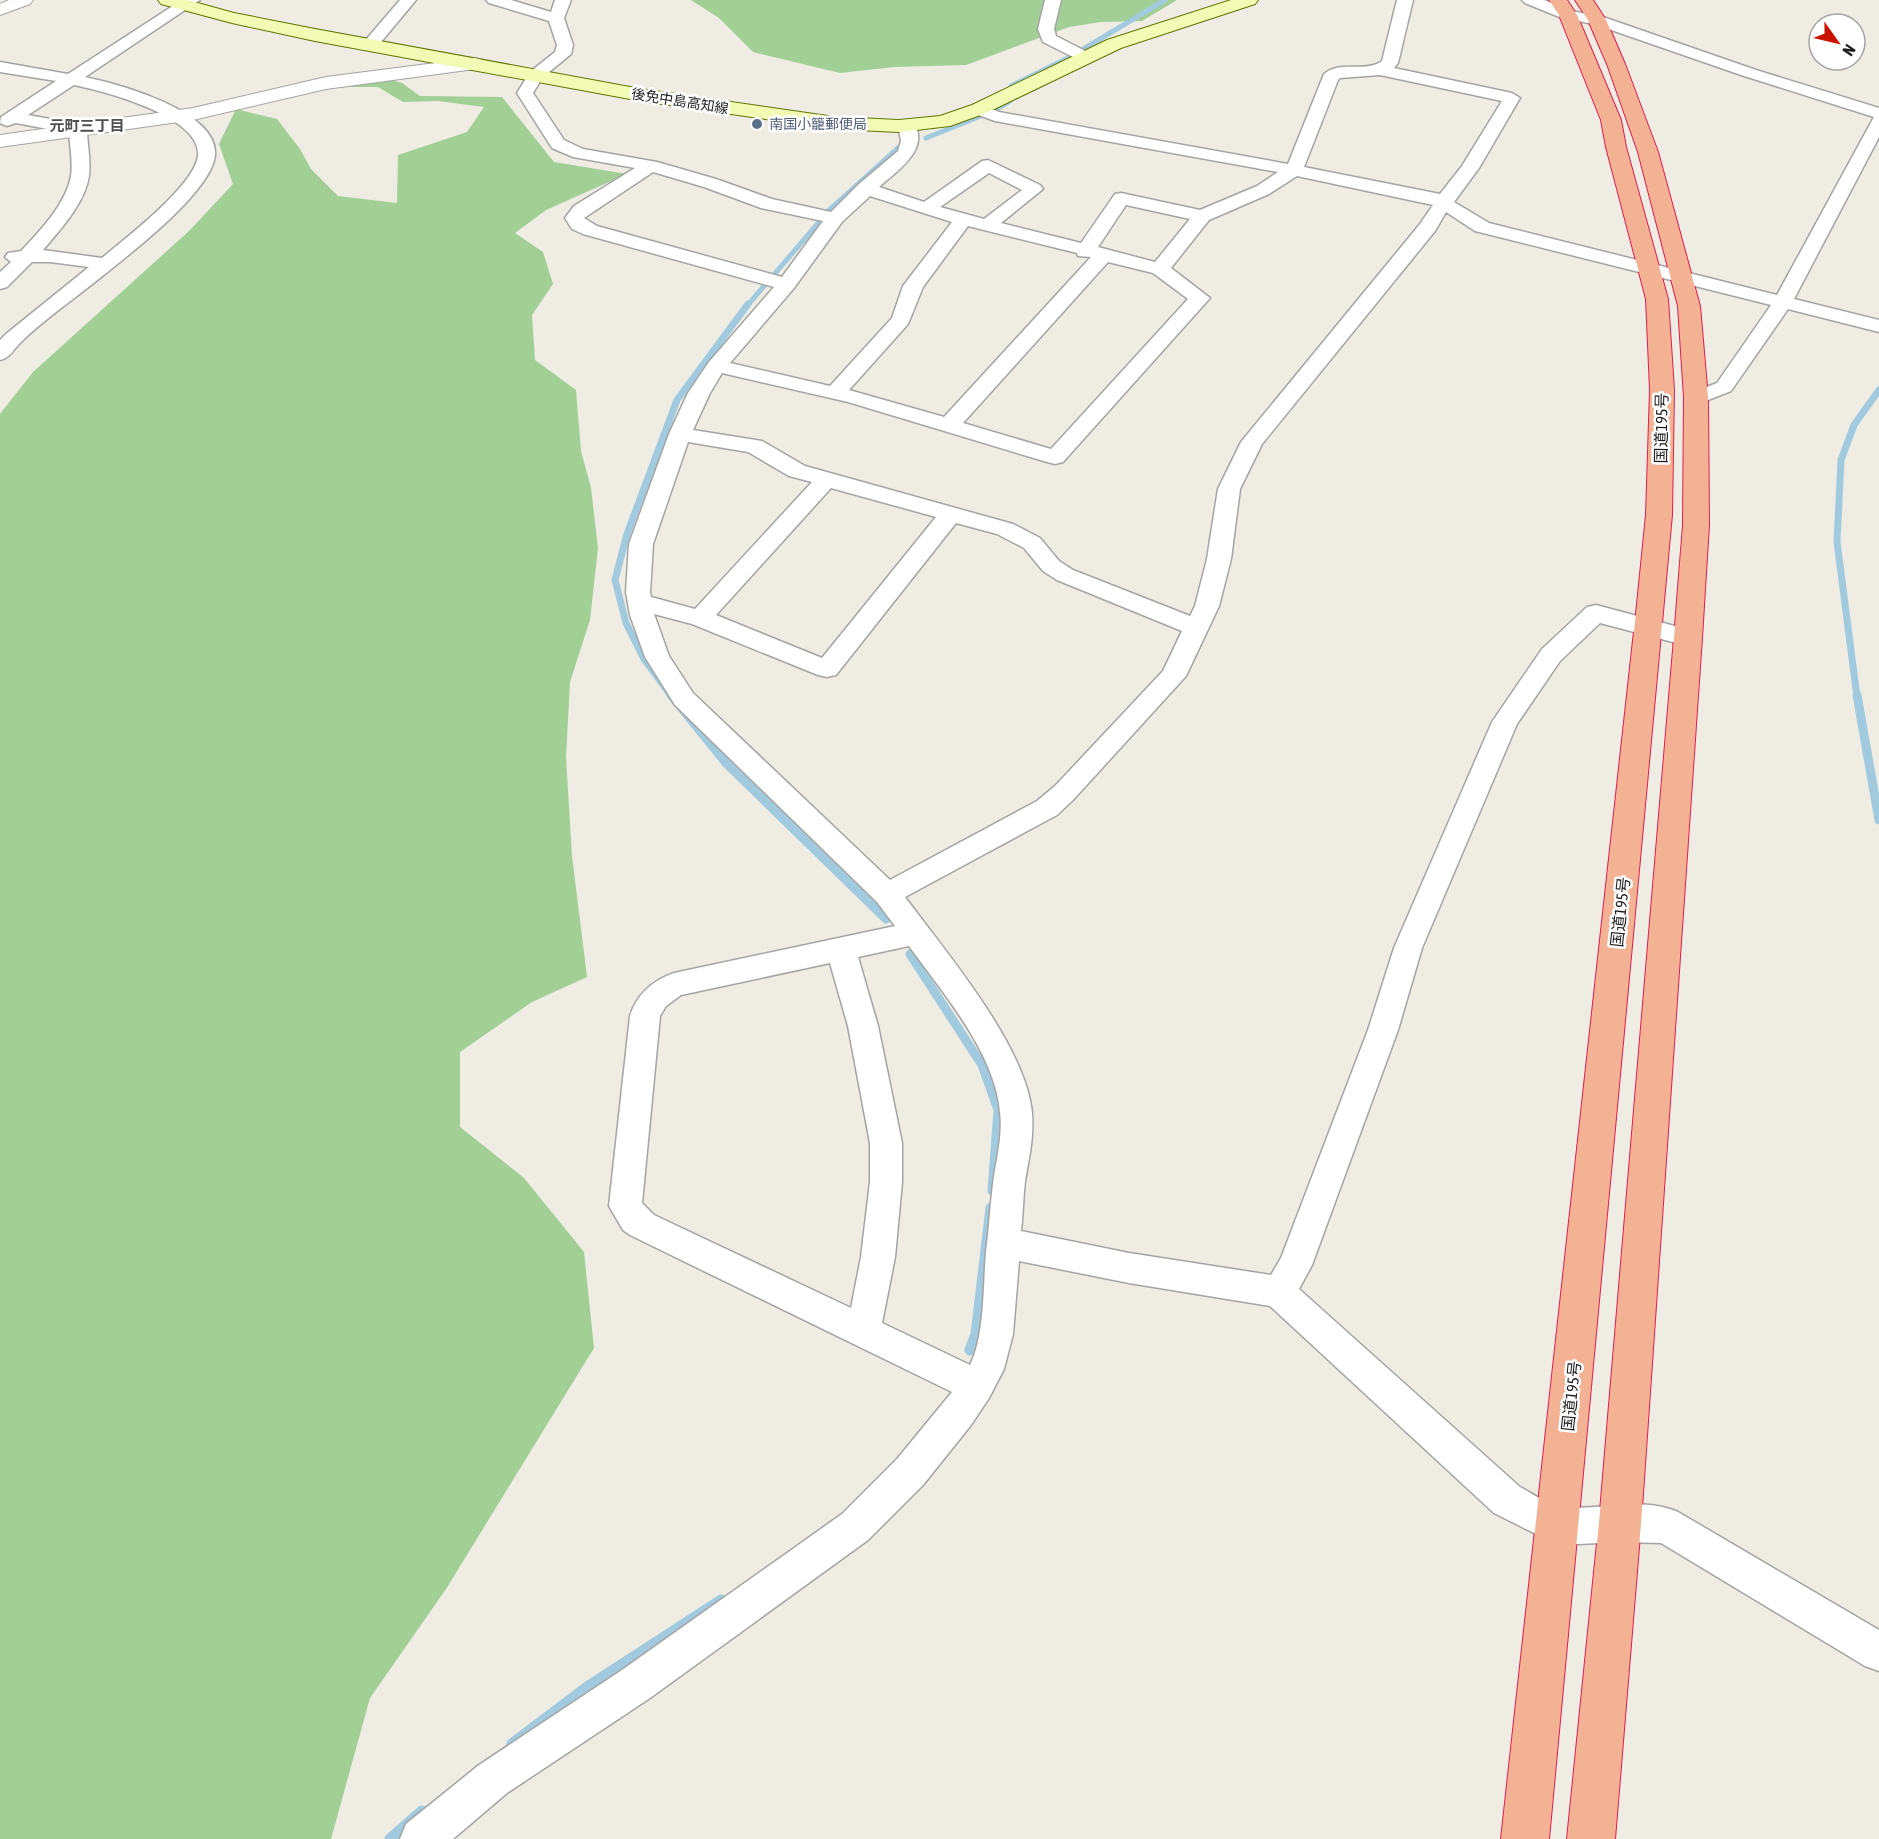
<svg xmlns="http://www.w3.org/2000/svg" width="1879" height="1839" font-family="'Asap Condensed','Noto Sans JP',sans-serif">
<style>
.forest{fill:#a1cf96}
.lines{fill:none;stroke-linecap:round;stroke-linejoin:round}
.stream-far3{stroke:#a2cade;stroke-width:5}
.stream-far2{stroke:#a2cade;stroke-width:7}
.stream-far1{stroke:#a2cade;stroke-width:9}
.stream{stroke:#a2cade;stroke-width:11}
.minor-casing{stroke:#a4a4a4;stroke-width:3}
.tertiary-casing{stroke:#a4a4a4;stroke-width:2}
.secondary-casing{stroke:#5f7602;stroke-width:2}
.trunk-casing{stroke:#dd1f4e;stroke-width:2}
.minor{fill:#fff;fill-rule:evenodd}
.tertiary{fill:#fff;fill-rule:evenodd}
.secondary{fill:#f1fbb4;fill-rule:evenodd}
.trunk{fill:#f4b294;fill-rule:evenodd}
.service-dot{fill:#5c6f8a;stroke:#fff;stroke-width:2}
.labels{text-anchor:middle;stroke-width:5;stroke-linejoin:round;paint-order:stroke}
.far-street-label{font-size:14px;fill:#1d1d1d;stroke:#fff}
.far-service-label{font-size:14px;fill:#4e5e75;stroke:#fff;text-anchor:start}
.far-neighbourhood-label{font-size:15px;font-weight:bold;fill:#505050;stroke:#fff}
.street-label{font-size:16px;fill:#1d1d1d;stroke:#fff}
</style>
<rect width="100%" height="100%" fill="#efece3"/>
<!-- forest -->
<g class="forest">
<path d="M691,0H1177L1142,21L1101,22L1069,27L966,65L894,67L840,73L753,52L719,18Z"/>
<path d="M388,79L402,83L420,96L502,97L554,162L627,174L546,210L515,233L543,252L553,284L532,315L535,360L576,390L581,451L591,488L598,548L590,620L570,682L566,757L572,856L587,977L532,1002L460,1052V1127L524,1178L584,1252L594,1348L446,1589L370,1698L331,1839H0V414L33,372L189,231L233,184L219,144L236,109L277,119L300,149L311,169L338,196L397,203L398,155L467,132L484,107L438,101L403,102L378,87H323Z"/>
</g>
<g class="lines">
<!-- stream-far3 -->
<g class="stream-far3">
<path d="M1080,51L1165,0"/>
<path d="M1011,89V86L1068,58"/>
<path d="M994,111L1010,101"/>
<path d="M926,138L981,116"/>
<path d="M828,211L900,146"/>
<path d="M747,306L820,221"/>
</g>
<!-- stream-far2 -->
<g class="stream-far2">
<path d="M672,697L644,659L626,623L615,580L627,534L677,400L748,304"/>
<path d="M1857,697L1837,542L1841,460L1854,425L1879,390"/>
</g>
<!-- stream-far1 -->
<g class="stream-far1">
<path d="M671,695L726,763L886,919"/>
<path d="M1857,695L1879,820"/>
<path d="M910,954L982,1065L998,1110L992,1191"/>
</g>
<!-- stream -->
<g class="stream">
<path d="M970,1350L976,1334L991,1208"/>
<path d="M512,1744L590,1685L721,1600"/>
<path d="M390,1839L422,1811"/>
</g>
<defs>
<g id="minor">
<path d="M182,0H200L85,77C118,84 219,111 215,155C212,193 121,261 91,285C67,304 41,322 20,343C13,350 10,358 0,360V340L6,334L89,267L50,262H32L7,287L0,289V272L11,262L5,257L8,253L21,251C40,231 66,204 71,176C73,162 70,147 69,133L16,123L7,126L0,123L1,117L56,81L0,72V62L68,74ZM74,85C103,91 202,116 198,156C194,186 126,238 102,258L43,250C60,230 85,203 89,176C91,160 87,144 87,129L84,125L78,124L28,115Z"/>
<path d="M400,0H416L376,48H364L362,45L364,42Z"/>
<path d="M486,0H511L551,12L555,0H571L564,18L573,45L571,54L542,78L533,93L564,140L583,149L657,162L716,179L772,199L831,212L859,184L898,151L901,141L898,125L901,121H913C931,149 898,170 879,187L924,202L982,161L988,160L1040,185L1043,189L1001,223L1081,243L1115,194L1121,193L1200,210L1257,186L1278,172L995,121L973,113L971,109L973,105L979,104L999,112L1288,164L1324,74C1339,60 1366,73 1382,61L1397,0H1413L1398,63L1394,68L1512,93L1520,98L1479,168L1454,202L1489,223L1777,295L1874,117L1744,76L1594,24L1562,18L1525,3L1522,0H1544L1572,11L1603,17L1756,70L1879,108V137L1794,299L1879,320V332L1788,309L1731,391L1703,402L1696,404L1689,402L1685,398L1689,394L1717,383L1771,305L1475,231L1446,212L1435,231L1262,444L1240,489L1231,559L1219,606L1186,676L1073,800L1057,815L905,897C945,951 1026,1046 1032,1113C1034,1136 1029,1158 1025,1181C1023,1198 1023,1215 1021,1231L1129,1253L1271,1275L1281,1258L1368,1030L1394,948L1492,722L1542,649L1587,607L1596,605L1697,632L1700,638L1697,644L1688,646L1600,623L1560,661L1517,724L1422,948L1398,1030L1312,1265L1299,1289L1520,1487C1532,1493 1549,1506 1562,1507C1601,1511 1641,1496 1678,1512L1879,1630V1671L1865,1666L1661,1543L1620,1542L1558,1545L1494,1513L1270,1306L1129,1283L1019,1261L1013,1334L1004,1369L989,1398L971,1425L923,1485L868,1540L650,1698L507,1793L453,1839H400L406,1824L479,1765L622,1670L842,1514L897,1459L952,1392L630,1235L623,1230L609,1206L630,1016C637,994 652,981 674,973L895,926L877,902L675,705L645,657L630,615L626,592L629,544L669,434L688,393L709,362L774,287L583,234L572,229L565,218L574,206L635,168L573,157L552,148L517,93L530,72L555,52L557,45L549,21L489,3ZM1380,75L1502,101L1462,166L1440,194L1304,167L1338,80L1340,78ZM653,172L704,187L761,208L823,221L782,277L597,226L584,218ZM989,173L1022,190L984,219L940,207ZM1297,176L1433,205L1420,224L1241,442L1218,489L1207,559L1195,606L1190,616L1073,570L1059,561L1040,538L1013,524L805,466L762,441L693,430L710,393L722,373L848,402L1047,462L1055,464L1063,462L1210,298L1171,268L1209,220L1269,194ZM870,196L952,222L903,286L892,318L830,386L730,363L794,288L842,222ZM1126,205L1190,219L1155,262L1098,247ZM968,226L1077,253L1078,256L1091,257L944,417L849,390L908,324L923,287ZM1108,262L1153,273L1188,299L1051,449L963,423ZM688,442L748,452L789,476L812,482L695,609L651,597L650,592L653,544ZM831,488L936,517L822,658L716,615ZM956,523L997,534L1024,548L1043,571L1057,580L1182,631L1163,671L1055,786L1037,801L890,880L693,693L669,656L654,614L692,624L818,675L827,677L836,675ZM909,946C943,993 995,1053 1000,1112C1003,1137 996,1160 993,1184C990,1207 989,1230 986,1252C983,1286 985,1335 970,1365L882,1323L895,1257L902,1182V1143L878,1026L858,957ZM830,963L848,1026L870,1143V1182L861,1257L851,1308L654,1215L642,1203L660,1016L666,1006L681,995Z"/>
<path d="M1045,0H1061L1054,29L1056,36L1091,54L1093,57L1091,60H1079L1043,42L1038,29Z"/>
</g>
<g id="tertiary">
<path d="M9,0H33L30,4L0,15V4Z"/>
<path d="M475,58L482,60L484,64L482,68L326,89L193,120L0,147V135L193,108L326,77Z"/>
</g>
<path id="secondary" d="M158,0H187L234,13L315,29L641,89L835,117L899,120L940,116L972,105L1107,40L1231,0H1258L1255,4L1121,48L986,113L950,126L899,132L835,129L641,101L315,41L232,23L161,4Z"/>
<g id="trunk">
<path d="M1549,0H1567L1577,15L1621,120L1626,147L1668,299L1674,390L1672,515L1549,1839H1501L1637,604L1646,515L1650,390L1646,299L1606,147L1601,120L1559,15Z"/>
<path d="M1575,0H1593L1606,20L1625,64L1658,152L1700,306L1708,398L1709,525L1702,638L1641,1523L1615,1839H1567L1599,1523L1674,638L1683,525L1684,398L1678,306L1638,152L1607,64L1588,20Z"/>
</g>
</defs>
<!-- minor casing -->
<use href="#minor" class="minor-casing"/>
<!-- tertiary casing -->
<use href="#tertiary" class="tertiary-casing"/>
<!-- secondary casing -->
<use href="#secondary" class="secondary-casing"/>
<!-- trunk casing -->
<use href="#trunk" class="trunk-casing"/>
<!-- minor -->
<use href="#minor" class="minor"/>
<!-- tertiary -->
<use href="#tertiary" class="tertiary"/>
<!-- secondary -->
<use href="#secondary" class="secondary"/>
<!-- trunk -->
<use href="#trunk" class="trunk"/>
</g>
<!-- markers -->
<circle class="service-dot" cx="757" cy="124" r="6"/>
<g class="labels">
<!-- far-street labels -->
<g class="far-street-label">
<text transform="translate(680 101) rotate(9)" y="5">後免中島高知線</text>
</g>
<!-- far-service labels -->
<g class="far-service-label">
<text x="769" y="129">南国小籠郵便局</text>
</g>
<!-- far-neighbourhood labels -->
<g class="far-neighbourhood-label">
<text x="87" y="131">元町三丁目</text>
</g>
<!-- street labels -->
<g class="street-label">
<text transform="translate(1661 428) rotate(-89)" y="6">国道195号</text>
<text transform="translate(1620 912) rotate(-84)" y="6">国道195号</text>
<text transform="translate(1571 1396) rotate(-84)" y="6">国道195号</text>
</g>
</g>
<!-- north arrow -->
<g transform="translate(1837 42) rotate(124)"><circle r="28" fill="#ffffff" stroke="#a5a5a5" stroke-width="1.5"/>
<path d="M0-4.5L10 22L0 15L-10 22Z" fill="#ca1400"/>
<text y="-9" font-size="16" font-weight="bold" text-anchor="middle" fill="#1d1d1d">N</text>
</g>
</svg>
